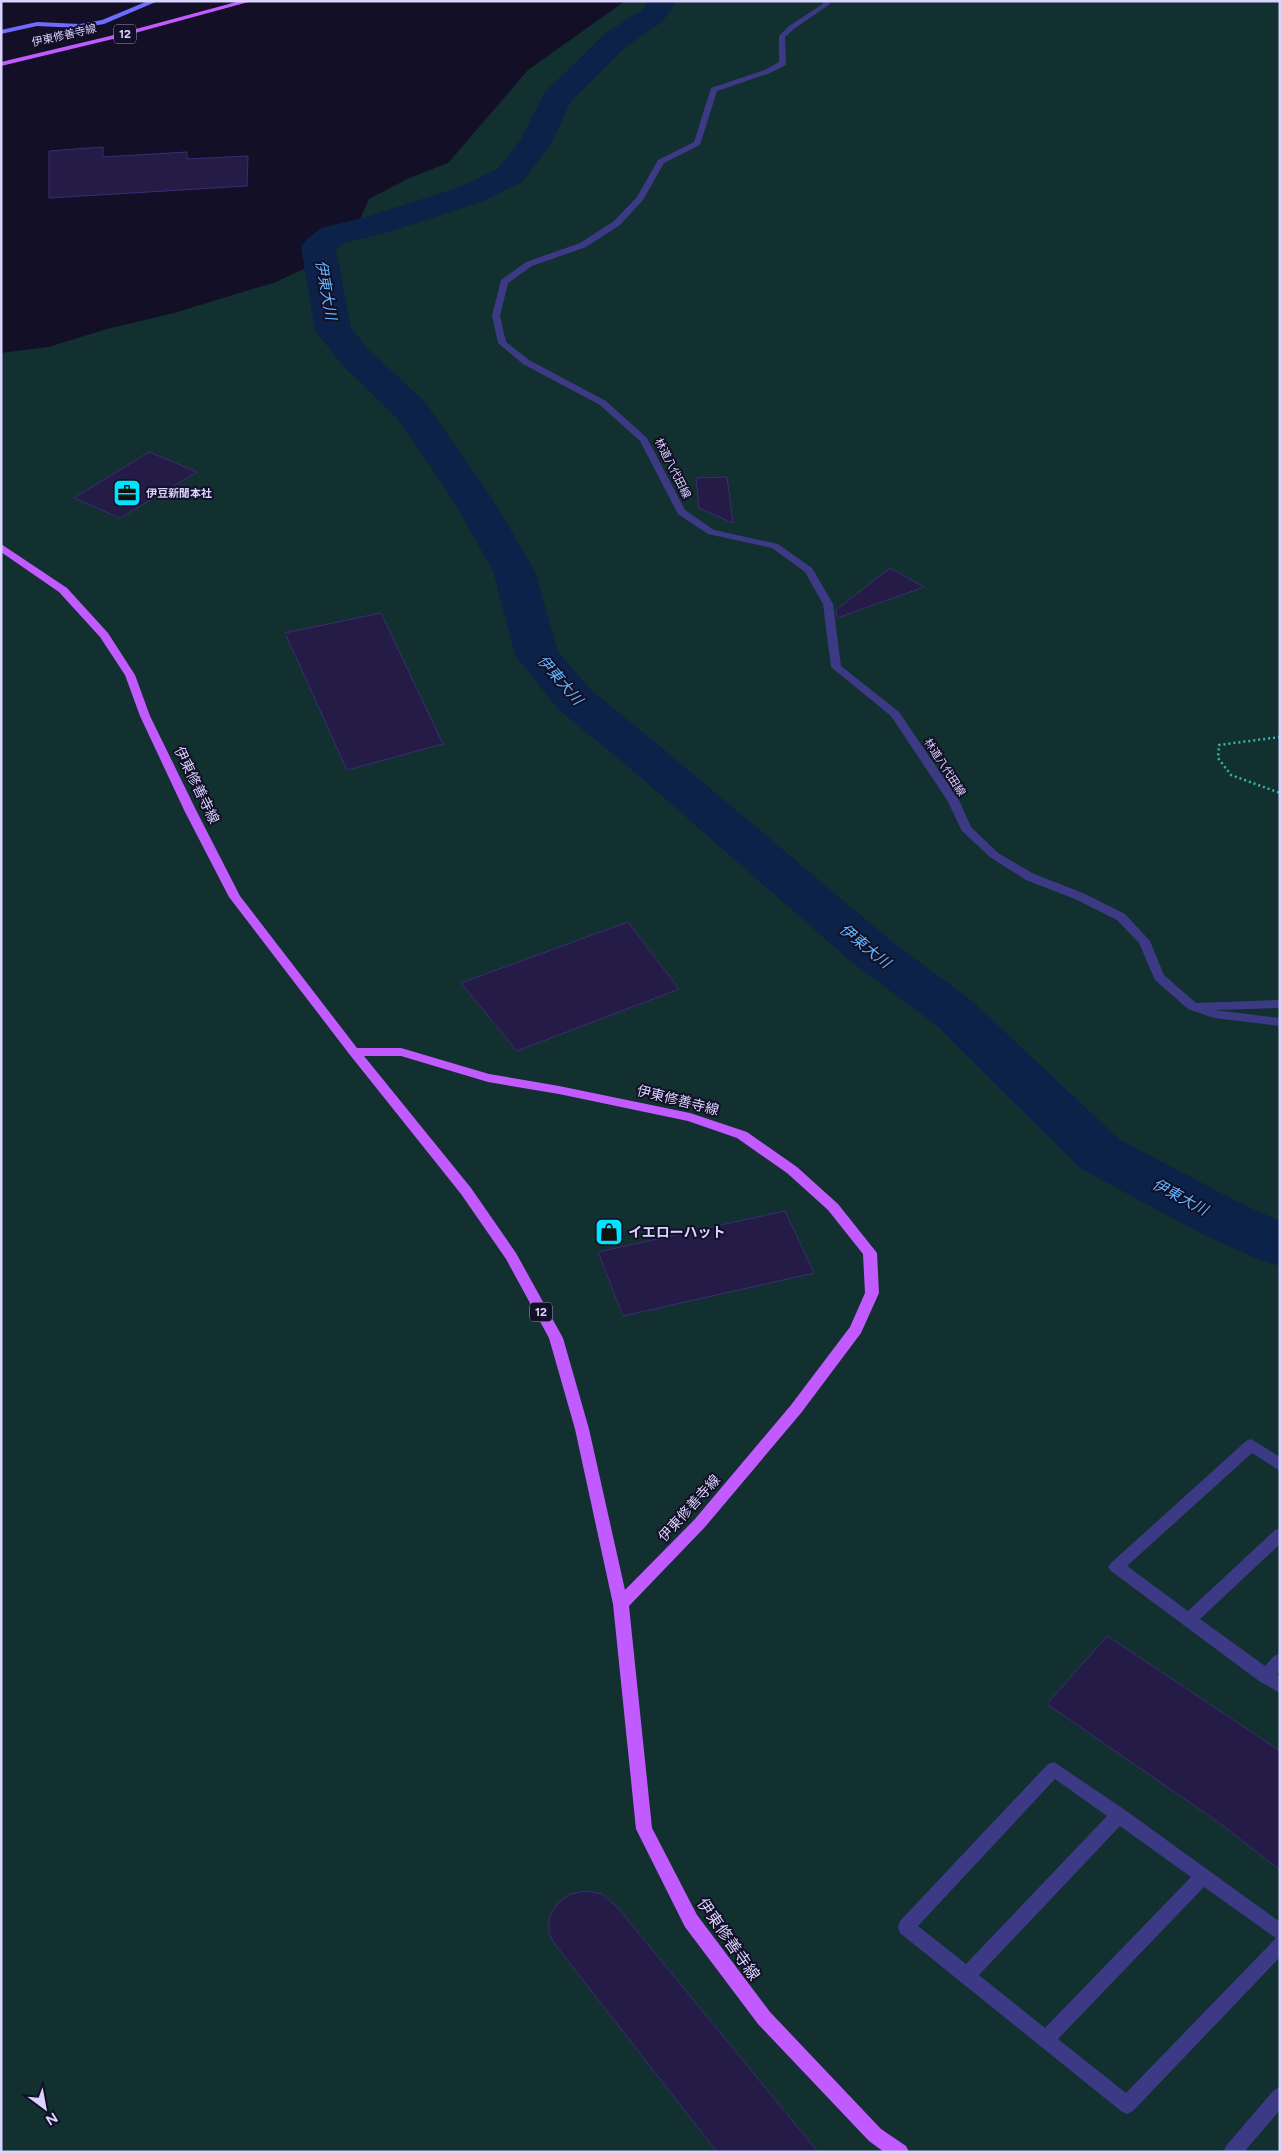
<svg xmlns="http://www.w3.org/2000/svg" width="1281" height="2153" font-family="Figtree,'Noto Sans JP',sans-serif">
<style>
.green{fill:#12302f}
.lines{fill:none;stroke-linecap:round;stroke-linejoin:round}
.river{fill:#0c2248;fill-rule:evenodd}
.building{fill:#241b47;stroke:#3b2d73}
.path{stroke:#2fb8b0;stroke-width:2.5;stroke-dasharray:2 3;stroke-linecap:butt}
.lane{fill:#3d3a85;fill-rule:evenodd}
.street{fill:#3d3a85;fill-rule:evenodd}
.secondary{fill:#6f6bff;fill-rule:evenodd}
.primary{fill:#c25bff;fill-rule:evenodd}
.labels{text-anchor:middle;stroke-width:4;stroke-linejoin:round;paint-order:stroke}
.far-street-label{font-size:11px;fill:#d9d4ff;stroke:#130f26}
.far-poi-label{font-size:11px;font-weight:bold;fill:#d9d4ff;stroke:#130f26;text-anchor:start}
.shield{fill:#130f26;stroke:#9e99be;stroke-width:1}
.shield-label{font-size:12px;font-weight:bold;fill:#d9d4ff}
.street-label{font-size:14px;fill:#d9d4ff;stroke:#130f26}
.poi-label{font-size:14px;font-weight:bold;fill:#d9d4ff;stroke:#130f26;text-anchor:start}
.water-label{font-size:15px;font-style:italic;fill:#62b6ff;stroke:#130f26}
.near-street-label{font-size:16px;fill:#d9d4ff;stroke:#130f26}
</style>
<rect width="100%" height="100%" fill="#130f26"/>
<!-- green -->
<path class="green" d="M625,1H1280V2152H1V353L48,347L107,329L174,313L276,282L331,256L357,226L369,199L409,178L448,163L528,70Z"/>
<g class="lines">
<!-- river -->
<path class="river" d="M648,1H677L662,22L628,45L570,103L551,144L522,182L486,200L392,231L345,243L336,250L351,328L368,349L425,402L491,497L535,571L558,652L591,690L668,753L890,940L972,1001L1120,1140L1242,1204L1280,1221V1266L1260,1260L1202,1234L1080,1168L936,1025L854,964L636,773L559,710L515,655L493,571L451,497L397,418L342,365L315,330L301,247L306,240L321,228L370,216L462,186L498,168L520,141L545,92L606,33L642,10Z"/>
</g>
<!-- building -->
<g class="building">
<path d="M103,147V157L187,152V159L248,156L247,186L49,198V151Z"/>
<path d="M149,452L197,472L120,518L74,498Z"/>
<path d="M727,477L733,523L699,508L696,478Z"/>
<path d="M890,568L924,587L837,618L836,610Z"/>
<path d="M381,613L443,744L347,770L285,633Z"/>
<path d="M628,922L679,989L517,1051L461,983Z"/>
<path d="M785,1211L814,1273L623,1316L598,1252Z"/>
<path d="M1107,1636L1280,1751V1870L1218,1822L1047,1704Z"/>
<path d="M586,1891L602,1894L618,1908L818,2152H717L554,1943L549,1933V1918L557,1904L570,1894Z"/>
</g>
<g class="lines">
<!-- path -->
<path class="path" d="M1280,737L1219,745L1218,758L1231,775L1280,793"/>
<!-- lane -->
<g class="lane">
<path d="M1251,1439L1280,1457V1471L1252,1453L1127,1566L1188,1611L1275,1530L1280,1528V1544L1200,1619L1265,1666L1274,1656L1280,1654V1671L1277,1675L1280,1677V1693L1259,1681L1111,1571L1108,1567L1111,1563L1246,1441Z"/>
<path d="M1054,1762L1125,1810L1280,1922V1957L1133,2111L1127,2114L1121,2111L900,1933L898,1927L900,1921L1048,1764ZM1055,1779L1107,1816L966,1964L918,1926ZM1120,1826L1191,1877L1045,2028L979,1975ZM1204,1887L1276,1938L1126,2093L1058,2039Z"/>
<path d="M1280,2087V2110L1244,2152H1223L1226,2146L1274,2090Z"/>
</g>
<!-- street -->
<path class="street" d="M822,1H829L830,4L794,29L785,37L786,65L770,73L717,91L700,145L664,163L643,200L620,225L586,247L532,266L508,283L500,316L506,342L529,360L606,401L647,438L685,510L714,530L778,544L812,568L833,604L841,666L899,712L959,800L971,827L998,853L1034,874L1083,893L1125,914L1150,941L1164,975L1196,1003L1280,1000V1008L1214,1010L1280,1018V1026L1214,1018L1188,1009L1155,980L1139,943L1117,920L1075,899L1026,880L990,857L962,831L947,800L891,716L831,667L823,604L805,572L772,548L708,534L678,514L640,441L600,405L523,364L498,343L492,316L501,280L526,262L580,243L614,221L637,197L658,160L694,142L711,88L765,70L779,62V36L789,26L823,4Z"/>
<!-- secondary -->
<path class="secondary" d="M148,1H158L104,24L80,28L37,26L1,34V30L37,22L80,24L102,20Z"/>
<!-- primary -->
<g class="primary">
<path d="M240,1H252L113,39L1,66V62L110,36Z"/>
<path d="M1,544L67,588L108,633L135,675L150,716L197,812L240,896L357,1048H401L489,1074L559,1086L690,1113L747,1132L797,1167L838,1204L877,1253L879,1293L861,1333L801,1413L705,1527L629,1606L652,1828L697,1915L770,2012L881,2129L906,2146L909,2152H884L869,2141L758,2024L685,1927L636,1829L613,1604L575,1429L549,1338L506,1259L461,1194L350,1055L229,897L185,812L140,716L125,675L100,637L59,592L1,552ZM364,1056H401L488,1082L559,1094L688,1121L737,1138L787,1173L828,1210L863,1254L865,1293L850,1327L791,1405L695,1519L625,1590L589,1429L563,1338L516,1253L471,1188Z"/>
</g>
</g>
<!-- icons -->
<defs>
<symbol id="office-square" viewBox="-11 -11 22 22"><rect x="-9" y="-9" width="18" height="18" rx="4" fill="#00e5ff" stroke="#130f26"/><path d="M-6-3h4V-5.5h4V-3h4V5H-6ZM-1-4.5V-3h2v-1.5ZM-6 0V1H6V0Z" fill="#111"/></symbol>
<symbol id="shop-square" viewBox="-11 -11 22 22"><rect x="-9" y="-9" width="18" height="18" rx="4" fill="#00e5ff" stroke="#130f26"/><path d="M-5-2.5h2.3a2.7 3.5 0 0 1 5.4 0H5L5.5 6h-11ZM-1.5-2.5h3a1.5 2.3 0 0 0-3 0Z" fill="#111"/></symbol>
</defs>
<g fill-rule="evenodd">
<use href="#office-square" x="111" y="477" width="32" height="32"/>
<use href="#shop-square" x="593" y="1216" width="32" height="32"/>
</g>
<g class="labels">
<!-- far-street labels -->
<g class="far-street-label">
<text transform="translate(64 35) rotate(-13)" y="4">伊東修善寺線</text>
<text transform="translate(673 468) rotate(63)" y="4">林道八代田線</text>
<text transform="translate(945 767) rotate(57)" y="4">林道八代田線</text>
</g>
<!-- far-poi labels -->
<g class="far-poi-label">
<text x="146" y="497">伊豆新聞本社</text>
</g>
<!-- shield labels -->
<g class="shield">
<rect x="114" y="24.5" width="22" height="19" rx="4"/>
<rect x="530" y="1302.5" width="22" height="19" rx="4"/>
</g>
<g class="shield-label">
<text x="125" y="38">12</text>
<text x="541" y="1316">12</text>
</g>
<!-- street labels -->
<g class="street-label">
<text transform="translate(197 785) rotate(64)" y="5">伊東修善寺線</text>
<text transform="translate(678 1100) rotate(14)" y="5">伊東修善寺線</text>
<text transform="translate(689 1508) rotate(-48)" y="5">伊東修善寺線</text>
</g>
<!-- poi labels -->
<g class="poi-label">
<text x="628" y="1237">イエローハット</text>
</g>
<!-- water labels -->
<g class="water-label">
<text transform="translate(326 290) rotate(80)" y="5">伊東大川</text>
<text transform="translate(560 680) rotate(49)" y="5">伊東大川</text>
<text transform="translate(865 946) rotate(39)" y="5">伊東大川</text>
<text transform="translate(1180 1197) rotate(28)" y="5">伊東大川</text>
</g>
<!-- near-street labels -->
<g class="near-street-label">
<text transform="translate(729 1939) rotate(55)" y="6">伊東修善寺線</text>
</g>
</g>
<!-- border -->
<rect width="1281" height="2153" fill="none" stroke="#d9d4ff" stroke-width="5"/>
<!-- north arrow -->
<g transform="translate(45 2108) rotate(148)" stroke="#130f26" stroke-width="4" paint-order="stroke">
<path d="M0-4L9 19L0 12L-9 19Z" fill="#d9d4ff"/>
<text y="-8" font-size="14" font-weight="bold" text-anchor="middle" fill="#d9d4ff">N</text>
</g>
</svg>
